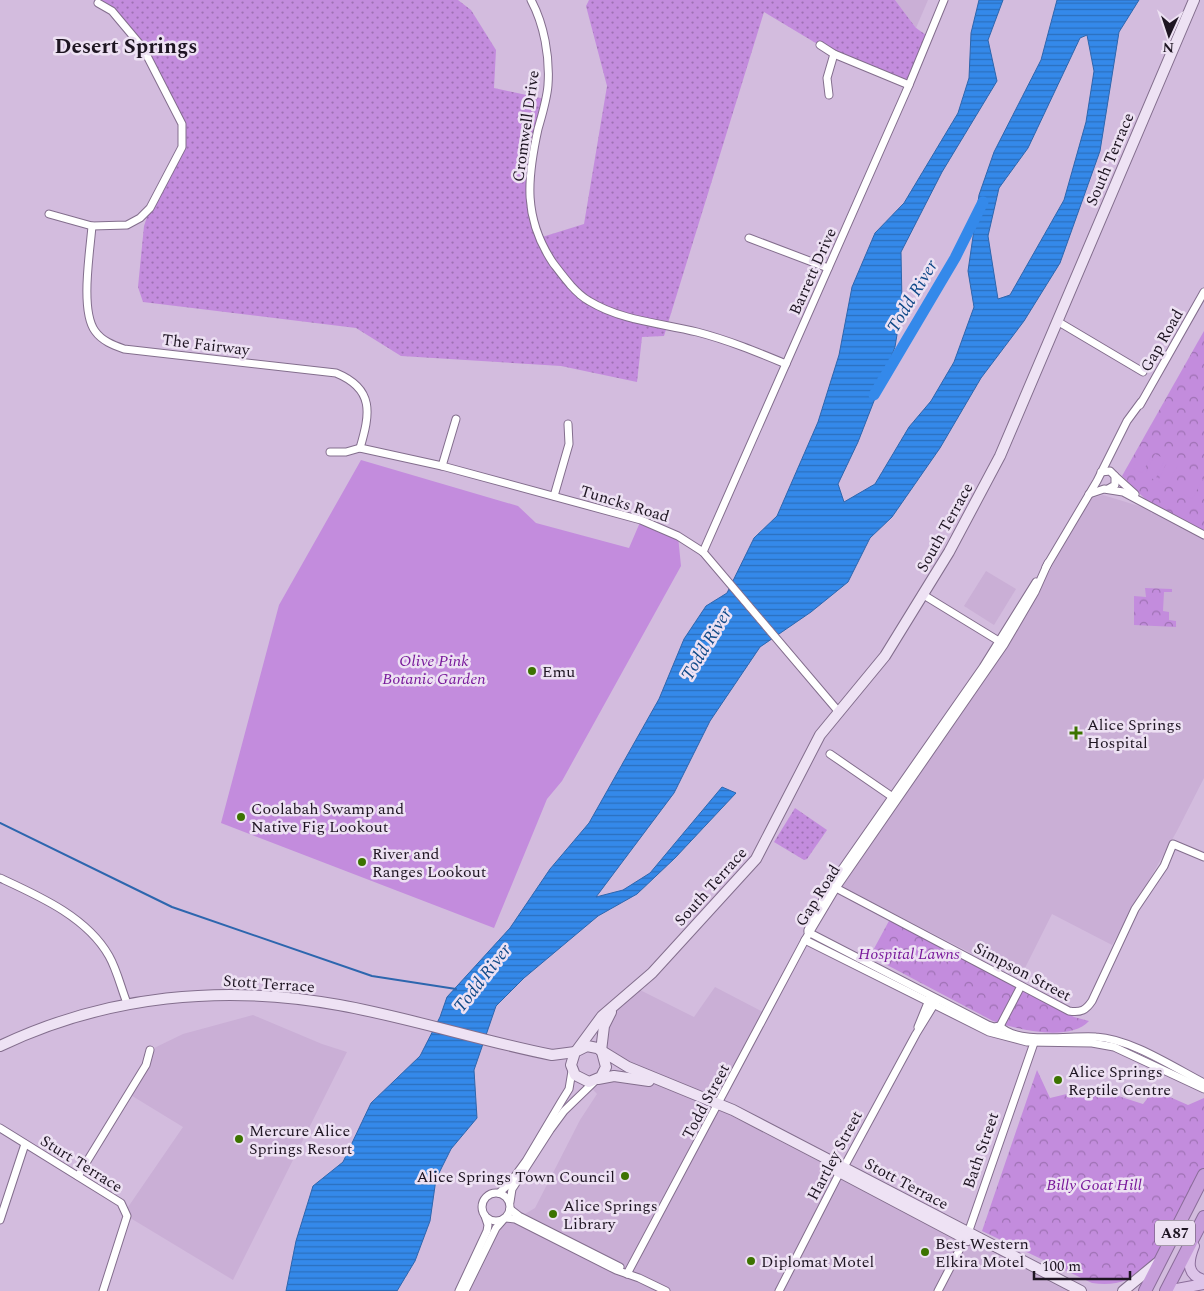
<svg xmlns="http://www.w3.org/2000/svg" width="1204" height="1291" font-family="Spectral,serif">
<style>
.built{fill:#caafd6}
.grass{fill:url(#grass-dots)}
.park{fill:url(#park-crowns)}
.garden{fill:#c38cdd}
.water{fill:url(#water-rules);stroke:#2d66ae;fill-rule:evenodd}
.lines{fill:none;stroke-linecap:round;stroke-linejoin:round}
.stream{stroke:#2d66ae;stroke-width:2}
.river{stroke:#3489ea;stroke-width:11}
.street-casing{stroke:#836e8d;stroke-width:9}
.secondary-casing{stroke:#836e8d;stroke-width:12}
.primary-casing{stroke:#8b6d9a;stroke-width:12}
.highway-casing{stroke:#8b6d9a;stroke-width:14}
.street{stroke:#fff;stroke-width:7}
.secondary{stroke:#eee2f4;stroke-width:10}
.primary{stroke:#ddc4e9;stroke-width:10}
.highway{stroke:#c69dda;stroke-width:12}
.poi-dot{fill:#3c7300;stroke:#ede1f3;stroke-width:2}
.labels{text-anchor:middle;stroke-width:5;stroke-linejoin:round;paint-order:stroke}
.shield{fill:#ede1f3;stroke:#5c5261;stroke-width:1}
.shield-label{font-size:15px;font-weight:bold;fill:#1e1522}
.street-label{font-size:16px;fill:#1e1522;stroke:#ede1f3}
.park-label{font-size:16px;font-style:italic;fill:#78199b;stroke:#ede1f3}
.poi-label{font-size:16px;fill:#1e1522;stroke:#ede1f3;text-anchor:start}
.water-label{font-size:18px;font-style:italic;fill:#114a88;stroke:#ede1f3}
.district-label{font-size:21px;font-weight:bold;fill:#1e1522;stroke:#ede1f3}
</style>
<defs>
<pattern id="grass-dots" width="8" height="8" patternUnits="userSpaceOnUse" patternTransform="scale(1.25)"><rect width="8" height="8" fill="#c38cdd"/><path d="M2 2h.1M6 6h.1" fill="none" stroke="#9e71b3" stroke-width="1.8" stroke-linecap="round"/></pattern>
<pattern id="park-crowns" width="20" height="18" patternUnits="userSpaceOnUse" patternTransform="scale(1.25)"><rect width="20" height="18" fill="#c38cdd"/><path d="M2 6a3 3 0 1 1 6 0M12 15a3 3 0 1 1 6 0" fill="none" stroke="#9e71b3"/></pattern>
<pattern id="water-rules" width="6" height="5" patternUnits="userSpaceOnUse" patternTransform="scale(1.25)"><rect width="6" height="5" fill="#3489ea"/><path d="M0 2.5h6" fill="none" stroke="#2b6fbd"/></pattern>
</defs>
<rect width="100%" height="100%" fill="#d3bcde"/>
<!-- built -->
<g class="built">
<path d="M895,0H928L916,28Z"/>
<path d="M1103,495L1152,510L1151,515L1154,508L1204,535V778L1177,831L1112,945L1052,914L1020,978L842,887L1002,653L1037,594L1088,499Z"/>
<path d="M986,571L1016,589L994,625L964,606Z"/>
<path d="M634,987L694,1017L715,987L767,1014L718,1106L730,1115L1067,1291H470L504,1223L513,1221L535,1208L580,1120L597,1094L590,1086L594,1081L638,1078L605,1056L610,1013Z"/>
<path d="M253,1015L322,1044L347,1052L233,1280L127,1216L126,1210L183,1127L129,1094L150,1050L183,1034Z"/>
</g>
<!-- grass -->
<g class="grass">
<path d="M99,0H458L471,10L496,50L494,88L545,99L529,178L539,238L584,224L607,86L586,6L589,0H895L916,28L929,37L909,85L834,54L764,12L664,336L642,337L637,382L561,366L401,356L356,328L143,302L138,287L144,226L150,208L180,153L183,129L143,48Z"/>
<path d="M795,808L827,830L807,859L804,860L774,842Z"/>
</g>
<!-- park -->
<g class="park">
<path d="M1204,331V535L1154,508L1122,476Z"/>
<path d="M1145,588L1172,589V592H1164L1163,611L1169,612V620L1176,621V627L1134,625V596L1146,597Z"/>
<path d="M890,919L1074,1017L1089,1021C1070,1042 1018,1030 993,1021L870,956Z"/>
<path d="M1037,1070L1050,1098L1079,1091L1115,1095L1143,1104L1154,1090L1188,1105L1204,1098C1204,1115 1204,1157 1204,1171C1201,1183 1190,1197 1184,1208C1162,1248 1146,1291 1092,1283L982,1231Z"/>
</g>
<!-- garden -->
<g class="garden">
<path d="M1143,448L1153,453L1142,473L1133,468Z"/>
<path d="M1155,454L1165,459L1155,480L1145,475Z"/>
<path d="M361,460L518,506L536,523L629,548L641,520L678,536L681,566L562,781L547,799L494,928L221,823L279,605Z"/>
<path d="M1168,460L1178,465L1167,486L1158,481Z"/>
<path d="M1193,474L1203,479L1192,499L1183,494Z"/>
</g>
<!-- water -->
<path class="water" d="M979,0H1003L988,40L997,81L942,172L901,252L902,304L895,347L858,442L838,484L844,502L875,484L909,427L931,401L954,362L974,307L968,271L979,195L994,152L1041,60L1057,0H1139L1119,32L1100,151L1060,263L1024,321L981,378L940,448L892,517L870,538L848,582L811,612L760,647L710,721L674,793L596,897L623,890L650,873L722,787L736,793L675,858L637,894L598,916L524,978L496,1006L474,1070L477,1118L451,1149L436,1179L430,1221L415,1261L397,1291H286L296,1241L313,1186L343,1162L371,1103L420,1056L440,1017L447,997L510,928L550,869L589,823L659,699L684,639L706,606L727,593L754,538L777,516L818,422L839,355L852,287L875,233L904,203L958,113L969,78L971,33ZM1087,35L1094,71L1086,122L1064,200L1010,295L998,299L988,236L999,188L1028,148L1080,38Z"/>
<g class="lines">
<!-- stream -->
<path class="stream" d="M0,823L172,907L372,976L456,989"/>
<!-- river -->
<path class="river" d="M874,395L955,258L983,202"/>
<defs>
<g id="street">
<path d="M531,0C544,24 550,57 548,85C547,99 542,115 538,129C527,179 523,218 553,263C563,276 575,293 589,301C622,321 661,323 697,332C728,340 757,352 786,364"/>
<path d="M820,45L834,54L909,85"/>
<path d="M829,95L827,78L834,54"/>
<path d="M49,214L92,226L127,225L140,218L150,208L182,147V124L143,48L112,11L98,3"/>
<path d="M92,226C90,252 80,310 95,331C102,341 113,345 124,349L336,373C375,389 370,414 360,448"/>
<path d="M749,238L828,268"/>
<path d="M1057,321L1143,372"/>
<path d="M1140,405L1204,292"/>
<path d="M330,452H346L360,448L442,466L641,520L678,536L703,552L838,711"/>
<path d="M442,466L456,419"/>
<path d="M1101,472L1110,471L1115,476V485L1108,489"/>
<path d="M1115,476L1135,494"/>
<path d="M1089,494L1104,489L1123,492L1204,535"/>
<path d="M554,496L569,444L568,424"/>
<path d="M703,552L909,85L944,0"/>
<path d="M1046,567L1097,481L1127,421L1141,402"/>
<path d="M922,594L1002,643"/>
<path d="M830,754L894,798"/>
<path d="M0,878C39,896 87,917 109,956C117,970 121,988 127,1003"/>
<path d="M836,888L1069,1011C1081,1013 1086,1010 1092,1001L1135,909L1164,866L1173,844L1204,857"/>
<path d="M808,930L828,889L983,667L1036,582"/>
<path d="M808,932L988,1025L994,1027L1000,1026C1016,1045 1072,1035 1096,1037C1131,1039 1173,1067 1204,1083"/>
<path d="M805,940L989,1032L1027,1042L1092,1043L1114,1047L1204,1089"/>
<path d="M918,1027L929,1000"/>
<path d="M998,1030L1021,986"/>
<path d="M0,1128L121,1203L127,1216L103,1291"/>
<path d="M844,1167L916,1034L935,1003"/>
<path d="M78,1176L146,1065L150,1050"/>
<circle cx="496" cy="1207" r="14"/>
<path d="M499,1193L510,1183L526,1161L561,1102L569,1089L572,1071"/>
<path d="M510,1202L512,1189L550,1130L564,1111L596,1080"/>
<path d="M510,1209L519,1216L620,1267"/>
<path d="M506,1218L515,1219L616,1270L639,1278L666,1291"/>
<path d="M0,1220L25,1144"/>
<path d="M968,1233L1035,1040"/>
<path d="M627,1274L805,940L836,888L1004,645L1035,592L1048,563"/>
<path d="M459,1291L487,1231L488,1225L485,1216"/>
<path d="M465,1291L496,1228L503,1220"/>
<path d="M779,1291L840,1172"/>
<path d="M938,1291L965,1239"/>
</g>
<g id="secondary">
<path d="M0,1046C107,995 224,984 339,1005C411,1018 481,1041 552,1055L575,1052"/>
<path d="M577,1050L602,1016L652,973L756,859L820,735L885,656L949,552L1000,456L1194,0"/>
<path d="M601,1051L604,1026L611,1012"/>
<path d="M602,1052L606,1067L601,1077L589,1082L575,1075L571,1065L575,1052L587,1046L597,1048L628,1067L733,1110L1081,1291"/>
<path d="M598,1079L614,1076L649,1081"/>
<path d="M828,1166L968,1240"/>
<path d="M1123,1291L1157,1263"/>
</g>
<g id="primary">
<path d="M1194,1246C1188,1261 1186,1275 1204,1280"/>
<path d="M1166,1291L1204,1284"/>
</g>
<g id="highway">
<path d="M1145,1291L1204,1175"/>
<path d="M1166,1291L1204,1217"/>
</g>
</defs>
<!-- street casing -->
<use href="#street" class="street-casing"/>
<!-- secondary casing -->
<use href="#secondary" class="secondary-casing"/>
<!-- primary casing -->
<use href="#primary" class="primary-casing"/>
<!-- highway casing -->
<use href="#highway" class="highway-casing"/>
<!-- street -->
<use href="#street" class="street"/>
<!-- secondary -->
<use href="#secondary" class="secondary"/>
<!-- primary -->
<use href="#primary" class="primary"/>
<!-- highway -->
<use href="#highway" class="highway"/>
</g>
<!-- markers -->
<g class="poi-dot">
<circle cx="532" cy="671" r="5"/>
<path d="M1073.5 725.5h5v5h5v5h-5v5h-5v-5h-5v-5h5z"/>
<circle cx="241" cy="817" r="5"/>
<circle cx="362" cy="862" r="5"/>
<circle cx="1058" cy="1080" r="5"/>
<circle cx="239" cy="1139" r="5"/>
<circle cx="625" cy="1176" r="5"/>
<circle cx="553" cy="1214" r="5"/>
<circle cx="925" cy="1252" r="5"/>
<circle cx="751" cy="1261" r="5"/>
</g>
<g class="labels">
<!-- shield labels -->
<rect class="shield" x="1155" y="1220.5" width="40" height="25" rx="4"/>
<g class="shield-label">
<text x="1175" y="1238">A87</text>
</g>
<!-- street labels -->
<g class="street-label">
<text transform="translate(525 126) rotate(-82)" y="6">Cromwell Drive</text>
<text transform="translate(1109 159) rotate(-67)" y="6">South Terrace</text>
<text transform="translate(812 271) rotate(-66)" y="6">Barrett Drive</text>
<text transform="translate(1161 340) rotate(-60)" y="6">Gap Road</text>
<text transform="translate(206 344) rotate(7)" y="6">The Fairway</text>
<text transform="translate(625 503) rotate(17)" y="6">Tuncks Road</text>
<text transform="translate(944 527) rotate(-61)" y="6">South Terrace</text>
<text transform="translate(710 886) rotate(-48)" y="6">South Terrace</text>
<text transform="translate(817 895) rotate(-58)" y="6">Gap Road</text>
<text transform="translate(1023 971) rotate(28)" y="6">Simpson Street</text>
<text transform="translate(269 983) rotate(4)" y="6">Stott Terrace</text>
<text transform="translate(705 1101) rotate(-62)" y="6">Todd Street</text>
<text transform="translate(980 1150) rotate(-71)" y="6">Bath Street</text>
<text transform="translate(834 1155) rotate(-62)" y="6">Hartley Street</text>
<text transform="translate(82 1163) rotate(32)" y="6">Sturt Terrace</text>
<text transform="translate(907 1183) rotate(28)" y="6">Stott Terrace</text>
</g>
<!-- park labels -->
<g class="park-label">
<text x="434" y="666">Olive Pink<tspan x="434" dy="18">Botanic Garden</tspan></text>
<text x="909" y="959">Hospital Lawns</text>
<text x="1094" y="1190">Billy Goat Hill</text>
</g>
<!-- poi labels -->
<g class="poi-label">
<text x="542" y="677">Emu</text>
<text x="1087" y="730">Alice Springs<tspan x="1087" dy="18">Hospital</tspan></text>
<text x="251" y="814">Coolabah Swamp and<tspan x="251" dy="18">Native Fig Lookout</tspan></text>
<text x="372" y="859">River and<tspan x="372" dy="18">Ranges Lookout</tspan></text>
<text x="1068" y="1077">Alice Springs<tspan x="1068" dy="18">Reptile Centre</tspan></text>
<text x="249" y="1136">Mercure Alice<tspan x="249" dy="18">Springs Resort</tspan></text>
<text x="615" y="1182" text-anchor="end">Alice Springs Town Council</text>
<text x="563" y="1211">Alice Springs<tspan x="563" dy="18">Library</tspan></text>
<text x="935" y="1249">Best Western<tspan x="935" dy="18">Elkira Motel</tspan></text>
<text x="761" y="1267">Diplomat Motel</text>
</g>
<!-- water labels -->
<g class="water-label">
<text transform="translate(912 296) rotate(-59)" y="6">Todd River</text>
<text transform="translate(706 644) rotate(-59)" y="6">Todd River</text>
<text transform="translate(482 978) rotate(-52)" y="6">Todd River</text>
</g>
<!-- district labels -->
<g class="district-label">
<text x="126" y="53">Desert Springs</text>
</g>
</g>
<!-- north arrow -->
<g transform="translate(1169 35) rotate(183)" stroke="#ede1f3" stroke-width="4" paint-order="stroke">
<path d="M0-4L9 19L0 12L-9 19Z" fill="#1e1522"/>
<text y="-8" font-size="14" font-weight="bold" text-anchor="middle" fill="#1e1522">N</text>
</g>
<!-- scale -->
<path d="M1034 1271v8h96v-8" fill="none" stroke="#1e1522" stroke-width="2.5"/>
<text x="1042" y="1271" font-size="15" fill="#1e1522" stroke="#ede1f3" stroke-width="4" paint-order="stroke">100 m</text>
</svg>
